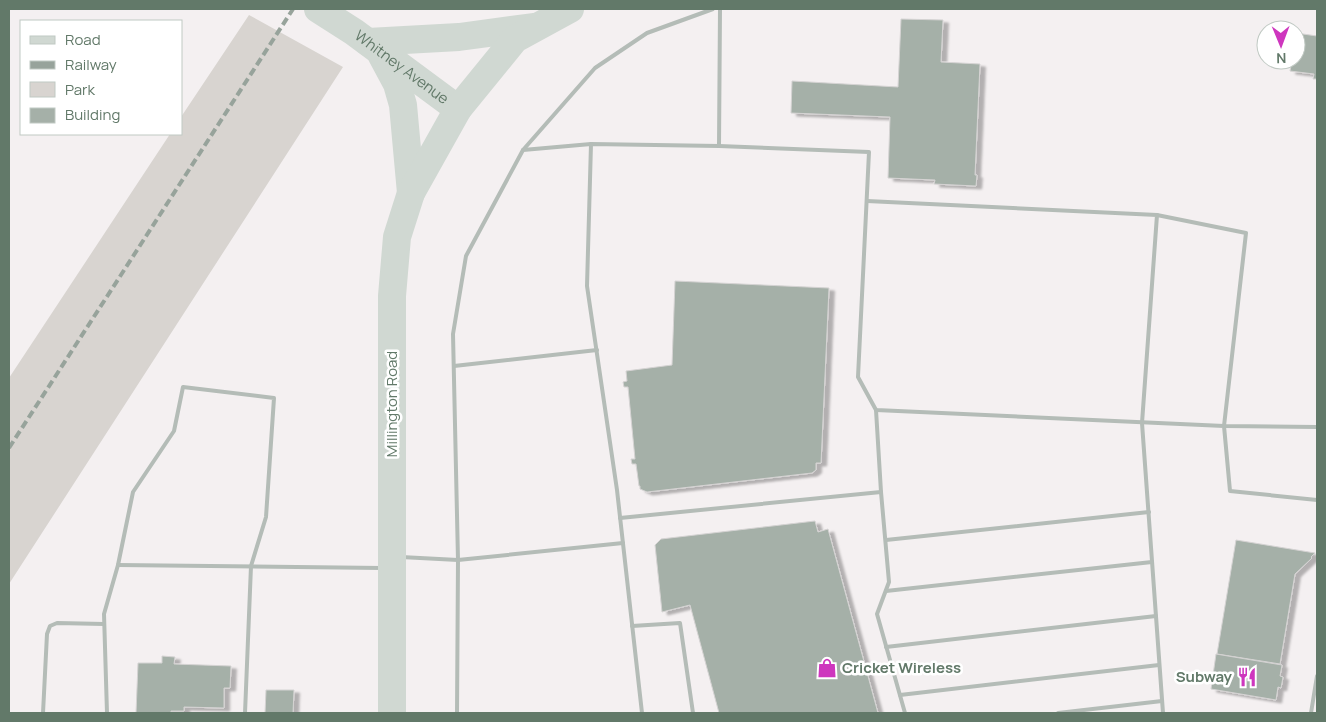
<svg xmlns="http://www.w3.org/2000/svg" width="1326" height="722" font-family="Manrope,sans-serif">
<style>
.green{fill:#d8d4d0}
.building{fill:#a5b0a8;stroke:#d5d3d3;filter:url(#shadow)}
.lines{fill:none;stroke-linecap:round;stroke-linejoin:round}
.lane{stroke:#b4bcb7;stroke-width:4}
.secondary{stroke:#d0d8d2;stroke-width:28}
.rail{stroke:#97a39b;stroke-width:4;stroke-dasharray:8 4;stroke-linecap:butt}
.labels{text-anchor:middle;stroke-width:5;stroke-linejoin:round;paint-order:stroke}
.street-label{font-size:15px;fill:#627969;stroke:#fff}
.poi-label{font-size:15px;font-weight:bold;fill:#627969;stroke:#fff;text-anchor:start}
</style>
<defs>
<filter id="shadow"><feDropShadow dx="5.5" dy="3" stdDeviation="1" flood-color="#0004"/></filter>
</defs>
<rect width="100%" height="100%" fill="#f4f0f1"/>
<!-- green -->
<path class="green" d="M249,15L343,67L9,584V378L170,134H181V117Z"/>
<!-- building -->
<g class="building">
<path d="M901,19L943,20L941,62L980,64L975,175H977L976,186L934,184L935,180L888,178L890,117L791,113L792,81L898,87Z"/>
<path d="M1296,33L1317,36V79H1313L1314,74L1290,71L1292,60H1296Z"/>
<path d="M675,281L829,288L821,463H816V470L812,473L647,492L640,489V486H639L636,464H632L631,459H635L628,387H624L623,382L627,381L626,371L672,365Z"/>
<path d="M815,521L818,532L828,529L878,713H719L690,605L662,612L655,545L661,539Z"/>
<path d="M1236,540L1315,553L1311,557L1312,558L1295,574L1280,664L1217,654Z"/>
<path d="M1216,654L1282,665L1280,676L1283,677L1281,688L1278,687L1276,700L1211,689Z"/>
<path d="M162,656L175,657L174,664L231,666L230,688H224V708L184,707V711H171V713H136L138,663H162Z"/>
<path d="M266,690H294L293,713H265Z"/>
</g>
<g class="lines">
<!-- lane -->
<g class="lane">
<path d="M719,146L869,152L858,377L876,410L1224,426L1230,491L1317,500"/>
<path d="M523,150L595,68L647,33L713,9"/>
<path d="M867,201L1157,215L1142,423L1163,713"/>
<path d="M1157,215L1246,233L1224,426L1317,427"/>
<path d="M454,366L597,350"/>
<path d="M876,410L881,492"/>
<path d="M620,518L881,492L889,582L877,614L905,713"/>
<path d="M886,540L1149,512"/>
<path d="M401,557L458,560L623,543"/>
<path d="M118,565L382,568"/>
<path d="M886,591L1152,562"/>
<path d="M632,626L680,623L693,713"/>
<path d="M886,647L1156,616"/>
<path d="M900,695L1159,665"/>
<path d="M43,713L47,634L50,626L57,623L104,624"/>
<path d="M107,713L104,614L118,565L133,492L174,431L183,387L274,398L266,517L251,566L245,713"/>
<path d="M457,713L458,560L453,334L466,256L523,150L591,144"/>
<path d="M642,713L617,490L587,286L591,144L719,146L720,9"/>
<path d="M1058,713L1162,701"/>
<path d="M1311,713L1317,676"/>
</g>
<!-- secondary -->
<g class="secondary">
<path id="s1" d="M318,9L354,32L458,109"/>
<path d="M368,42L459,37L533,27"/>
<path d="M382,56L397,84L403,105L411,193"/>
<path d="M392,713V296L397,237L411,193L458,109L515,39L570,9"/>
</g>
<!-- rail -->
<path class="rail" d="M9,448L293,9"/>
</g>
<!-- icons -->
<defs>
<symbol id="shop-bare" viewBox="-9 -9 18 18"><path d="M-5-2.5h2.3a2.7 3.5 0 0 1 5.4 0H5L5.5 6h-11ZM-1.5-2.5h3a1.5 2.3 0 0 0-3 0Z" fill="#ce36be" stroke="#fff" stroke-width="2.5" paint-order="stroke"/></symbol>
<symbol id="restaurant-bare" viewBox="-9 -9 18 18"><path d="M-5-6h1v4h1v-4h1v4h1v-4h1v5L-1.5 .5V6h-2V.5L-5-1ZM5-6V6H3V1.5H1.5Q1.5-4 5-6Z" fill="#ce36be" stroke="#fff" stroke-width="2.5" paint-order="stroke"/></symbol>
</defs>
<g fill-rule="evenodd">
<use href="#shop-bare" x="813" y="654" width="28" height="28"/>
<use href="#restaurant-bare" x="1233" y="663" width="28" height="28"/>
</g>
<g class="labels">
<!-- street labels -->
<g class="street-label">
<text dy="5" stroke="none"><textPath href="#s1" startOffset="102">Whitney Avenue</textPath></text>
<text transform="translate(392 404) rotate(-90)" y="5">Millington Road</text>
</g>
<!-- poi labels -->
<g class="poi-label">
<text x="842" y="673">Cricket Wireless</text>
<text x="1232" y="682" text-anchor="end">Subway</text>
</g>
</g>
<!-- border -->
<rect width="1326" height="722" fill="none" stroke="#627969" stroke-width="20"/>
<!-- legend -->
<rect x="20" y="20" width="162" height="115" fill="#ffffff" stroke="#c0c9c3"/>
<rect x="30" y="36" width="25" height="8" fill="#d0d8d2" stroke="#c0c9c3"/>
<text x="65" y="45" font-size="15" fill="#627969">Road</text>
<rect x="30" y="61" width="25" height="8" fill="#97a39b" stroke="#c0c9c3"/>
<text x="65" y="70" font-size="15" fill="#627969">Railway</text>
<rect x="30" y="82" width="25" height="15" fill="#d8d4d0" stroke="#c0c9c3"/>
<text x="65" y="95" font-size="15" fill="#627969">Park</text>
<rect x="30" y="108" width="25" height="15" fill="#a5b0a8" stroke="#c0c9c3"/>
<text x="65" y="120" font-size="15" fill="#627969">Building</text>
<!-- north arrow -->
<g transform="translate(1281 45) rotate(179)"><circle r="24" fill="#ffffff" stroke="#c0c9c3"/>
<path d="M0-4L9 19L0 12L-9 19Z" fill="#ce36be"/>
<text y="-8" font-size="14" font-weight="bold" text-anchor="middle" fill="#627969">N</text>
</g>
</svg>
